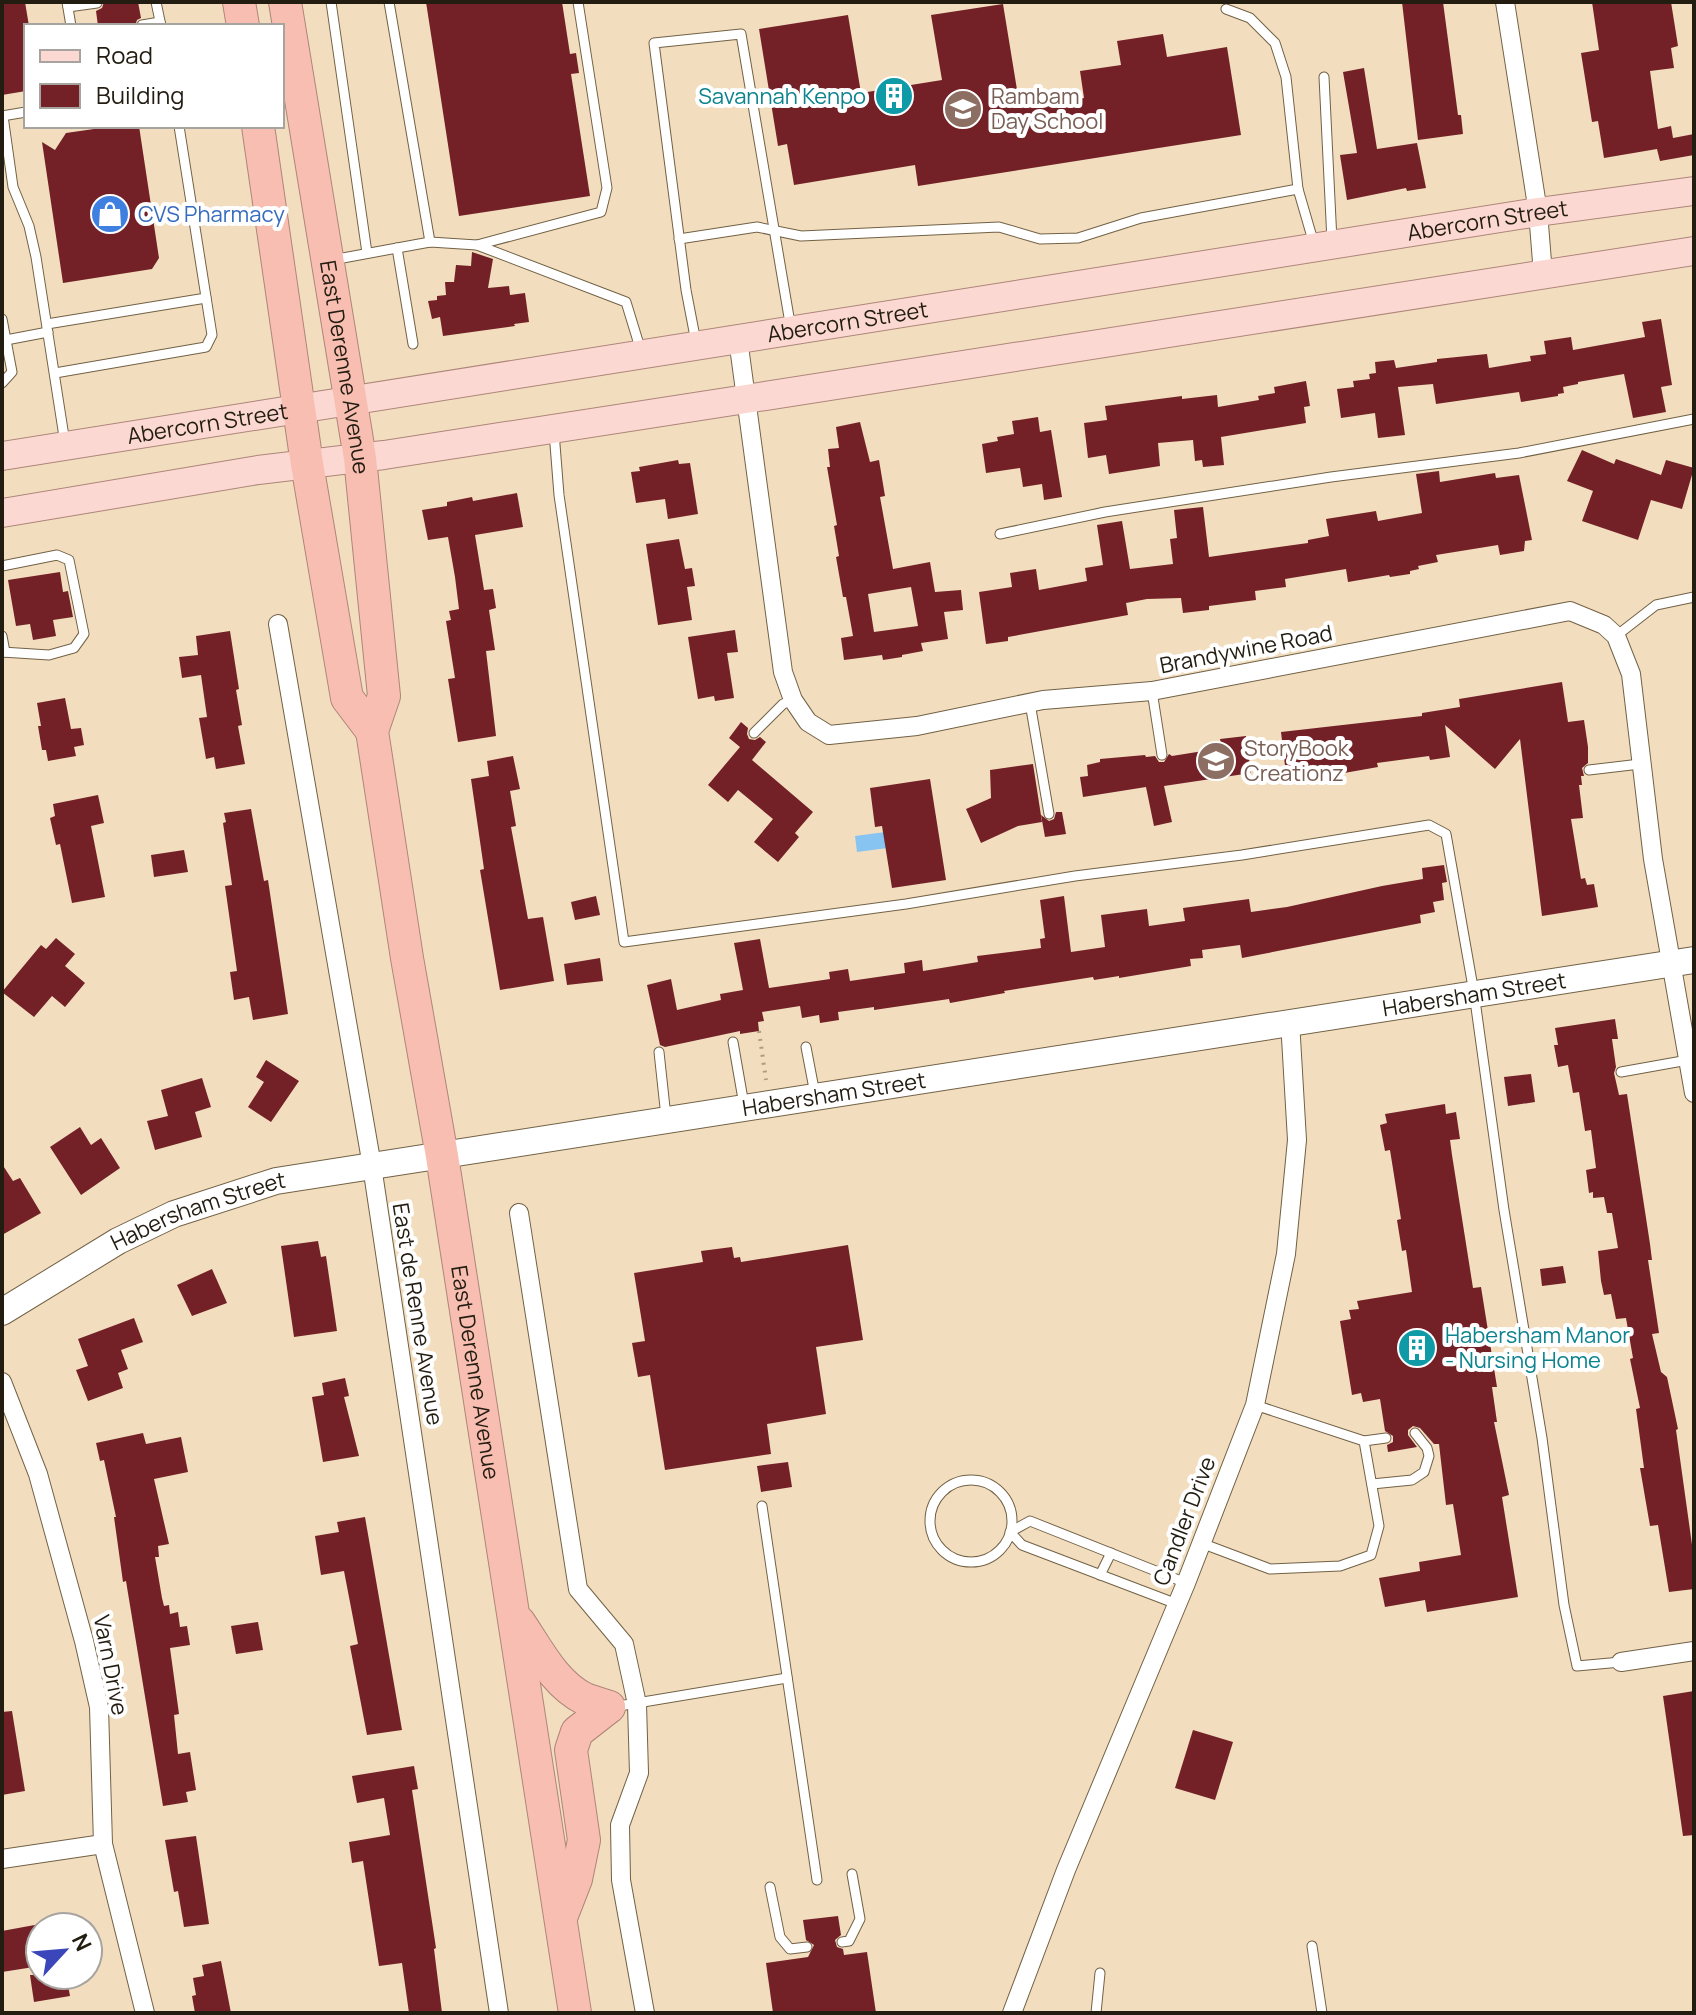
<svg xmlns="http://www.w3.org/2000/svg" width="1696" height="2015" font-family="Manrope,sans-serif">
<style>
.water{fill:#87c4f2}
.building{fill:#732127;fill-rule:evenodd}
.lines{fill:none;stroke-linecap:round;stroke-linejoin:round}
.lane-casing{stroke:#726145;stroke-width:11}
.street-casing{stroke:#726145;stroke-width:20}
.secondary-casing{stroke:#726145;stroke-width:28}
.primary-casing{stroke:#ae857a;stroke-width:30}
.highway-casing{stroke:#ae857a;stroke-width:34}
.path{stroke:#ad9d85;stroke-width:4;stroke-dasharray:2 6;stroke-linecap:butt}
.lane{stroke:#fff;stroke-width:9}
.street{stroke:#fff;stroke-width:18}
.secondary{stroke:#fff;stroke-width:26}
.primary{stroke:#fbd8d1;stroke-width:28}
.highway{stroke:#f9beb2;stroke-width:32}
.labels{text-anchor:middle;stroke-width:8;stroke-linejoin:round;paint-order:stroke}
.culture-label{font-size:22px;fill:#0d838f;stroke:#fff;text-anchor:end}
.education-label{font-size:22px;fill:#785e54;stroke:#fff;text-anchor:start}
.shop-label{font-size:22px;fill:#366cbe;stroke:#fff;text-anchor:start}
.street-label{font-size:22px;fill:#231c11;stroke:#fff}
</style>
<rect width="100%" height="100%" fill="#f2debf"/>
<!-- water -->
<path class="water" d="M893,831L895,847L857,852L855,836Z"/>
<!-- building -->
<g class="building">
<path d="M2,2H25L29,26H26V91L2,95Z"/>
<path d="M104,2H138L141,18L137,20L135,26H98L96,11L102,8Z"/>
<path d="M426,2H562L570,54L576,53L579,73L571,74L590,196L459,216Z"/>
<path d="M1402,2H1443L1458,115H1461L1463,134L1418,140Z"/>
<path d="M1592,2H1671L1678,46L1671,48L1674,68L1650,71L1658,129L1671,126L1673,138L1694,134V155L1660,161L1657,149L1604,158L1598,121L1592,122L1581,53L1599,50Z"/>
<path d="M1003,4L1020,108L1084,98L1080,71L1121,65L1117,41L1163,34L1167,57L1227,47L1241,135L918,186L915,165L794,185L787,144L778,146L759,29L848,15L861,93L942,80L931,15Z"/>
<path d="M1364,68L1377,149L1417,143L1426,188L1407,191L1406,188L1347,200L1340,155L1357,153L1343,72Z"/>
<path d="M115,126H139L159,258L152,269L63,283L42,142L55,150L66,133Z"/>
<path d="M472,252L493,259L488,288L509,286L510,295L525,293L529,322L514,324L515,326L443,336L440,317L432,319L428,301L437,300V296L446,295L445,282H454L456,265L471,266Z"/>
<path d="M1661,319L1672,385L1661,387L1666,412L1633,418L1624,374L1578,382V384L1563,387L1564,393L1558,394V396L1521,402L1519,392L1436,404L1433,384L1398,387L1405,435L1378,438L1375,413L1341,418L1337,389L1354,387L1353,381L1370,379L1369,374L1376,373L1375,362L1394,360L1396,368L1437,362V359L1487,354L1489,368L1531,361L1530,356L1546,354L1544,341L1571,337L1573,350L1645,337L1642,322Z"/>
<path d="M1306,381L1310,406L1304,407L1306,423L1221,437L1224,465L1203,467L1202,460L1195,461L1193,440L1158,443L1160,466L1109,474L1106,455L1088,458L1084,423L1107,420L1105,406L1182,396V399L1217,395L1218,407L1259,400L1258,396L1275,393L1274,387Z"/>
<path d="M1038,417L1040,432L1051,430L1062,497L1044,500L1042,484L1023,487L1020,468L986,473L982,444L998,441L997,437L1014,434L1012,421Z"/>
<path d="M860,422L870,462L879,460L885,496L880,497L893,569L930,562L935,592L961,590L963,610L944,612L948,639L921,643L923,651L902,655V657L883,660L882,655L844,660L841,638L853,636L846,597H843L836,557L839,556L834,526L837,525L827,467H830L828,449L839,448L836,427ZM911,587L918,626L874,632L868,594Z"/>
<path d="M1582,450L1614,464L1616,459L1661,475L1666,460L1694,468L1682,509L1651,500L1638,540L1582,521L1593,491L1567,481Z"/>
<path d="M678,460L679,464L690,463L698,514L668,519L665,499L636,503L631,472L640,471L639,467Z"/>
<path d="M1439,471L1440,482L1495,473L1496,478L1519,475L1532,540L1525,541L1524,551L1500,555L1498,545L1436,555L1438,562L1418,566L1419,569L1410,571V574L1390,577L1389,575L1348,582L1346,569L1285,579L1286,587L1255,591L1256,600L1209,606V610L1183,613L1181,598L1147,599L1126,603L1128,615L1008,637V641L986,644L979,592L1012,587L1010,573L1036,569L1039,590L1087,581L1085,568L1103,565L1097,525L1122,521L1130,569L1173,564L1170,539L1177,538L1174,510L1203,507L1209,557L1308,543V540L1329,536L1326,519L1376,511L1378,521L1422,513L1416,474Z"/>
<path d="M517,493L523,527L475,535L484,590L493,589L496,608L489,610L495,650L486,651L496,736L458,742L448,679L455,678L446,621L451,620L449,611L459,609L455,577L448,537L428,540L422,510L447,506V502L472,497L473,501Z"/>
<path d="M679,539L685,569L692,568L695,586L687,587L692,620L658,625L646,544Z"/>
<path d="M60,572L63,592L68,591L73,617L53,620L56,636L33,640L30,624L16,626L8,580Z"/>
<path d="M735,630L738,652L727,653L734,698L715,701L714,696L698,699L688,637Z"/>
<path d="M230,631L239,689L236,690L242,725L238,726L245,764L216,769L214,757L206,759L199,718L207,717L201,675L182,678L179,657L198,655L196,636Z"/>
<path d="M1562,682L1568,722L1584,720L1588,747V763L1582,768L1584,776H1581L1582,785H1579L1583,818L1571,819L1581,879L1585,878L1587,885L1594,884L1598,907L1542,916L1520,739L1495,769L1445,725L1450,757L1430,760L1429,756L1377,763L1378,767L1305,780L1304,772L1286,774L1281,732L1422,716V713L1460,707L1459,699Z"/>
<path d="M65,698L71,729L81,728L84,745L74,747L76,756L48,761L46,750H42L38,726H41L37,703Z"/>
<path d="M741,722L748,728L747,734L749,739L755,740L760,737L766,742L752,760L813,812L795,833L799,837L778,862L754,842L773,819L738,790L728,802L708,785L740,747L729,738Z"/>
<path d="M1246,736L1251,773L1164,786L1172,822L1154,826L1146,787L1083,797L1080,777L1088,776L1087,765L1100,762V759L1145,755L1146,757L1155,756L1159,762H1164L1169,754L1172,756L1222,748L1220,739Z"/>
<path d="M513,756L520,789L510,791L516,826L511,827L528,919L543,917L554,981L500,990L480,870L484,869L471,779L489,776L487,761Z"/>
<path d="M1033,764L1042,822L1018,826L981,843L966,809L991,798L990,770Z"/>
<path d="M930,779L946,880L892,888L882,826L875,827L870,788Z"/>
<path d="M98,795L104,823L91,826L105,897L72,903L60,844L56,845L50,818L55,816L53,804Z"/>
<path d="M251,809L264,881L268,880L288,1014L253,1020L249,997L234,1000L230,972L237,971L225,886L232,885L223,823L226,822L224,813Z"/>
<path d="M1056,812H1062L1066,834L1045,837L1041,815L1049,821L1054,819Z"/>
<path d="M184,850L188,872L154,877L151,855Z"/>
<path d="M1444,865L1447,882L1442,883L1444,900L1433,902L1435,912L1420,915L1421,923L1242,958L1240,945L1202,950L1203,958L1190,959L1191,966L1119,978V976L1094,980L1093,977L1004,991L1005,993L950,1003L949,999L874,1010V1007L838,1012L839,1020L820,1023L819,1015L802,1018L800,1006L762,1012L764,1021L758,1022L759,1031L740,1034V1031L665,1047L660,1045L647,985L671,979L677,1010L721,1000L720,994L743,990L734,943L760,939L769,988L830,979L829,972L848,969L850,981L905,973L904,963L922,960L923,971L978,962L977,956L1041,948L1040,939L1045,938L1040,900L1064,896L1071,952L1105,947L1101,915L1147,909L1149,926L1185,921L1183,908L1249,899L1251,912L1287,907L1382,886L1423,879L1422,868Z"/>
<path d="M596,896L600,915L575,920L571,902Z"/>
<path d="M56,938L75,954L65,966L85,983L65,1007L52,996L34,1017L2,992L41,945L46,949Z"/>
<path d="M600,958L603,981L567,985L564,964Z"/>
<path d="M1615,1019L1618,1039H1612L1616,1067L1614,1073L1619,1095L1627,1094L1650,1244L1652,1260H1648L1659,1333L1652,1334L1661,1372L1667,1377L1678,1429L1676,1430L1694,1559V1589L1669,1592L1658,1525L1650,1526L1640,1468H1644L1636,1409L1640,1408L1630,1359L1633,1358L1626,1318L1616,1319L1611,1294L1604,1295L1601,1281L1598,1251L1618,1248L1612,1213H1607L1604,1197L1593,1198V1192L1589,1193L1586,1170L1596,1168L1591,1130L1585,1131L1579,1092L1573,1093L1568,1065L1558,1067L1554,1045H1558L1555,1028Z"/>
<path d="M266,1060L299,1081L271,1122L248,1107L264,1082L256,1077Z"/>
<path d="M1531,1074L1535,1102L1508,1106L1504,1077Z"/>
<path d="M202,1078L211,1107L195,1112L202,1137L155,1150L147,1121L168,1116L161,1090Z"/>
<path d="M1445,1104L1446,1114L1456,1112L1460,1139L1450,1140L1452,1155L1473,1288L1481,1287L1497,1387H1492L1497,1422H1494L1509,1495L1502,1497L1518,1597L1427,1612L1425,1600L1385,1607L1379,1578L1420,1571L1419,1562L1461,1555L1453,1504L1446,1505L1439,1444H1434L1420,1428L1413,1426L1408,1430V1435L1417,1447L1388,1452L1387,1445L1393,1442V1436L1385,1431L1380,1399L1363,1402L1361,1393L1352,1395L1340,1321L1351,1319L1349,1310L1359,1309L1357,1301L1412,1292L1406,1250L1402,1251L1397,1220L1401,1219L1390,1150L1385,1151L1380,1125L1387,1123L1385,1114Z"/>
<path d="M80,1127L91,1145L101,1138L120,1168L81,1195L50,1147Z"/>
<path d="M2,1164L13,1181L20,1178L41,1213L2,1235Z"/>
<path d="M318,1241L321,1257L326,1256L337,1331L294,1337L281,1246Z"/>
<path d="M848,1245L863,1340L816,1347L826,1414L767,1424L771,1454L665,1470L650,1375L638,1377L632,1343L645,1341L634,1273L703,1262L701,1251L732,1247L734,1258L740,1257L741,1262Z"/>
<path d="M1563,1266L1566,1283L1542,1286L1540,1269Z"/>
<path d="M212,1269L227,1303L192,1316L177,1285Z"/>
<path d="M134,1318L143,1342L121,1350L128,1369L118,1373L123,1388L88,1401L76,1370L88,1366L78,1339Z"/>
<path d="M345,1378L349,1396L344,1397L359,1456L323,1462L312,1397L324,1395L322,1383Z"/>
<path d="M143,1433L146,1444L181,1437L188,1472L154,1479L169,1544L158,1546L159,1557H155L162,1598L164,1606L169,1605L170,1614L178,1612L180,1627L187,1626L190,1645L170,1648L179,1714L174,1715L178,1754L190,1752L196,1790L186,1792L188,1802L163,1806L126,1581L123,1582L114,1517H116L104,1460L100,1461L96,1443Z"/>
<path d="M788,1462L792,1487L761,1492L757,1466Z"/>
<path d="M365,1517L402,1730L367,1735L350,1646L358,1644L344,1571L321,1575L315,1536L339,1532L337,1522Z"/>
<path d="M258,1622L263,1650L236,1654L231,1626Z"/>
<path d="M1694,1691V1835L1683,1836L1663,1696Z"/>
<path d="M12,1711L25,1791L2,1795V1712Z"/>
<path d="M1193,1730L1233,1742L1215,1800L1175,1788Z"/>
<path d="M414,1766L418,1789L412,1790L436,1948L434,1949L442,2013H409L402,1963L379,1966L363,1861L352,1863L349,1842L390,1835L384,1798L357,1803L352,1776Z"/>
<path d="M196,1836L209,1924L184,1927L178,1891L174,1892L165,1840Z"/>
<path d="M838,1916L841,1935L835,1940L837,1947L843,1949L844,1955L867,1952L876,2013H773L766,1963L808,1957L814,1945L806,1940L803,1920Z"/>
<path d="M40,1924V1966L2,1972V1931Z"/>
<path d="M221,1961L231,2013H195L192,1996L196,1995L193,1978L204,1976L202,1965Z"/>
<path d="M30,1975H66L70,1996L34,2002Z"/>
</g>
<g class="lines">
<defs>
<g id="lane">
<path d="M67,2L71,26"/>
<path d="M156,2L161,26"/>
<path d="M331,2L367,253"/>
<path d="M389,2L430,242"/>
<path d="M68,7L97,3"/>
<path d="M1226,9L1250,18L1275,43L1286,77L1298,189L1314,244"/>
<path d="M142,25L160,22"/>
<path d="M1324,77L1332,241"/>
<path d="M2,116L26,112"/>
<path d="M3,116L13,187L29,226L36,257L65,443"/>
<path d="M679,239L757,227L801,236L999,227L1040,239L1078,238L1141,218L1298,189"/>
<path d="M477,245L601,212L607,188L578,2"/>
<path d="M397,248L413,344"/>
<path d="M332,260L430,242L477,245L626,302L641,351"/>
<path d="M2,319L12,372L2,383"/>
<path d="M47,324L206,298"/>
<path d="M6,340L48,332"/>
<path d="M696,342L686,290L654,43L741,34L791,329"/>
<path d="M55,373L206,347L212,335L179,126"/>
<path d="M554,432L559,495L624,942L906,904L1075,876L1242,855L1429,825L1446,834L1474,993L1504,1210L1542,1438L1564,1605L1577,1666L1621,1662"/>
<path d="M1000,534L1105,512L1331,477L1519,453L1694,419"/>
<path d="M2,566L57,555L69,560L84,634L74,648L49,655L2,652"/>
<path d="M2,636L5,652"/>
<path d="M1616,636L1656,605L1694,597"/>
<path d="M1152,691L1162,755"/>
<path d="M1030,703L1049,814"/>
<path d="M754,733L783,704L793,700"/>
<path d="M1589,770L1640,764"/>
<path d="M733,1042L744,1105"/>
<path d="M806,1047L815,1094"/>
<path d="M659,1052L666,1117"/>
<path d="M1621,1072L1688,1060"/>
<path d="M1364,1441L1386,1438"/>
<circle cx="971" cy="1521" r="41"/>
<path d="M1372,1484L1412,1480L1424,1472L1429,1456L1427,1448L1415,1433"/>
<path d="M762,1506L817,1880"/>
<path d="M1201,1543L1270,1569L1340,1566L1371,1555L1379,1526L1364,1441L1255,1405"/>
<path d="M1100,1575L1111,1553"/>
<path d="M1177,1604L1022,1545L1010,1532L1030,1521L1186,1583"/>
<path d="M613,1707L787,1678"/>
<path d="M770,1887L780,1937L790,1949L807,1947"/>
<path d="M842,1942L849,1941L860,1919L852,1874"/>
<path d="M1312,1946L1322,2013"/>
<path d="M1096,2013L1100,1973"/>
</g>
<g id="street">
<path d="M1505,2L1538,212L1543,274"/>
<path d="M738,339L783,672L793,700L808,722L829,735L917,726L1043,700L1152,691L1570,611L1604,625L1616,636L1631,674L1653,859L1694,1093"/>
<path d="M278,624L372,1166L499,2013"/>
<path d="M519,1213L578,1589L624,1644L637,1704L639,1773L620,1825L621,1880L645,2013"/>
<path d="M2,1382L38,1474L84,1641L99,1707L103,1844L145,2013"/>
<path d="M1621,1662L1694,1651"/>
<path d="M2,1859L103,1844"/>
<path d="M1012,2013L1066,1870L1186,1583L1255,1405L1286,1254L1297,1140L1290,1021"/>
</g>
<g id="secondary">
<path id="s1" d="M2,1312L118,1241L174,1214L276,1181L1694,960"/>
</g>
<g id="primary">
<path id="s2" d="M2,456L1538,212L1694,191"/>
<path d="M2,513L258,470L384,455L746,399L1694,251"/>
</g>
<g id="highway">
<path d="M239,2L243,26"/>
<path id="s3" d="M285,2L360,458L384,696L372,731L407,958L442,1156L575,2013"/>
<path d="M258,126L307,464L347,698L372,731"/>
<path d="M519,1622C537,1648 554,1684 585,1699C592,1702 601,1704 609,1707"/>
<path d="M562,1915L576,1879L584,1840L571,1750L577,1732L609,1707"/>
</g>
</defs>
<!-- lane casing -->
<use href="#lane" class="lane-casing"/>
<!-- street casing -->
<use href="#street" class="street-casing"/>
<!-- secondary casing -->
<use href="#secondary" class="secondary-casing"/>
<!-- primary casing -->
<use href="#primary" class="primary-casing"/>
<!-- highway casing -->
<use href="#highway" class="highway-casing"/>
<!-- path -->
<path class="path" d="M759,1031L766,1080"/>
<!-- lane -->
<use href="#lane" class="lane"/>
<!-- street -->
<use href="#street" class="street"/>
<!-- secondary -->
<use href="#secondary" class="secondary"/>
<!-- primary -->
<use href="#primary" class="primary"/>
<!-- highway -->
<use href="#highway" class="highway"/>
</g>
<!-- icons -->
<defs>
<symbol id="building-disc" viewBox="-11 -11 22 22"><circle r="9.5" fill="#0f9aa8" stroke="#fff"/><path d="M-4-6H4V6H1V3H-1V6H-4ZM-2.5-4.3h1.7v1.8h-1.7ZM.8-4.3h1.7v1.8H.8ZM-2.5-1h1.7V.8h-1.7ZM.8-1h1.7V.8H.8Z" fill="#fff"/></symbol>
<symbol id="school-disc" viewBox="-11 -11 22 22"><circle r="9.5" fill="#8d6e63" stroke="#fff"/><path d="M0-5L7-2L0 1L-7-2ZM-4 1L0 2.5L4 1V4Q0 6-4 4Z" fill="#fff"/></symbol>
<symbol id="shop-disc" viewBox="-11 -11 22 22"><circle r="9.5" fill="#3f7fe0" stroke="#fff"/><path d="M-5-2.5h2.3a2.7 3.5 0 0 1 5.4 0H5L5.5 6h-11ZM-1.5-2.5h3a1.5 2.3 0 0 0-3 0Z" fill="#fff"/></symbol>
</defs>
<g fill-rule="evenodd">
<use href="#building-disc" x="872" y="74" width="44" height="44"/>
<use href="#school-disc" x="941" y="87" width="44" height="44"/>
<use href="#shop-disc" x="88" y="192" width="44" height="44"/>
<use href="#school-disc" x="1194" y="739" width="44" height="44"/>
<use href="#building-disc" x="1395" y="1326" width="44" height="44"/>
</g>
<g class="labels">
<!-- culture labels -->
<g class="culture-label">
<text x="866" y="104">Savannah Kenpo</text>
<text x="1445" y="1343" text-anchor="start">Habersham Manor<tspan x="1445" dy="25">- Nursing Home</tspan></text>
</g>
<!-- education labels -->
<g class="education-label">
<text x="991" y="104">Rambam<tspan x="991" dy="25">Day School</tspan></text>
<text x="1244" y="756">StoryBook<tspan x="1244" dy="25">Creationz</tspan></text>
</g>
<!-- shop labels -->
<g class="shop-label">
<text x="138" y="222">CVS Pharmacy</text>
</g>
<!-- street labels -->
<g class="street-label">
<text dy="8" stroke="none"><textPath href="#s2" startOffset="1504">Abercorn Street</textPath></text>
<text dy="8" stroke="none"><textPath href="#s2" startOffset="856">Abercorn Street</textPath></text>
<text dy="8" stroke="none"><textPath href="#s3" startOffset="370">East Derenne Avenue</textPath></text>
<text dy="8" stroke="none"><textPath href="#s2" startOffset="208">Abercorn Street</textPath></text>
<text transform="translate(1246 649) rotate(-11)" y="8">Brandywine Road</text>
<text dy="8" stroke="none"><textPath href="#s1" startOffset="1518">Habersham Street</textPath></text>
<text dy="8" stroke="none"><textPath href="#s1" startOffset="870">Habersham Street</textPath></text>
<text dy="8" stroke="none"><textPath href="#s1" startOffset="222">Habersham Street</textPath></text>
<text transform="translate(418 1314) rotate(81)" y="8">East de Renne Avenue</text>
<text dy="8" stroke="none"><textPath href="#s3" startOffset="1388">East Derenne Avenue</textPath></text>
<text transform="translate(1184 1521) rotate(-69)" y="8">Candler Drive</text>
<text transform="translate(111 1665) rotate(79)" y="8">Varn Drive</text>
</g>
</g>
<!-- border -->
<rect width="1696" height="2015" fill="none" stroke="#231c11" stroke-width="8"/>
<!-- legend -->
<rect x="24" y="24" width="260" height="104" fill="#ffffff" stroke="#a7a4a0" stroke-width="2"/>
<rect x="40" y="50" width="40" height="12" fill="#fbd8d1" stroke="#a7a4a0" stroke-width="2"/>
<text x="96" y="64" font-size="24" fill="#231c11">Road</text>
<rect x="40" y="84" width="40" height="24" fill="#732127" stroke="#a7a4a0" stroke-width="2"/>
<text x="96" y="104" font-size="24" fill="#231c11">Building</text>
<!-- north arrow -->
<g transform="translate(64 1951) rotate(64)"><circle r="38" fill="#ffffff" stroke="#a7a4a0" stroke-width="2"/>
<path d="M0-6L14 30L0 20L-14 30Z" fill="#3b46ba"/>
<text y="-12" font-size="22" font-weight="bold" text-anchor="middle" fill="#231c11">N</text>
</g>
</svg>
